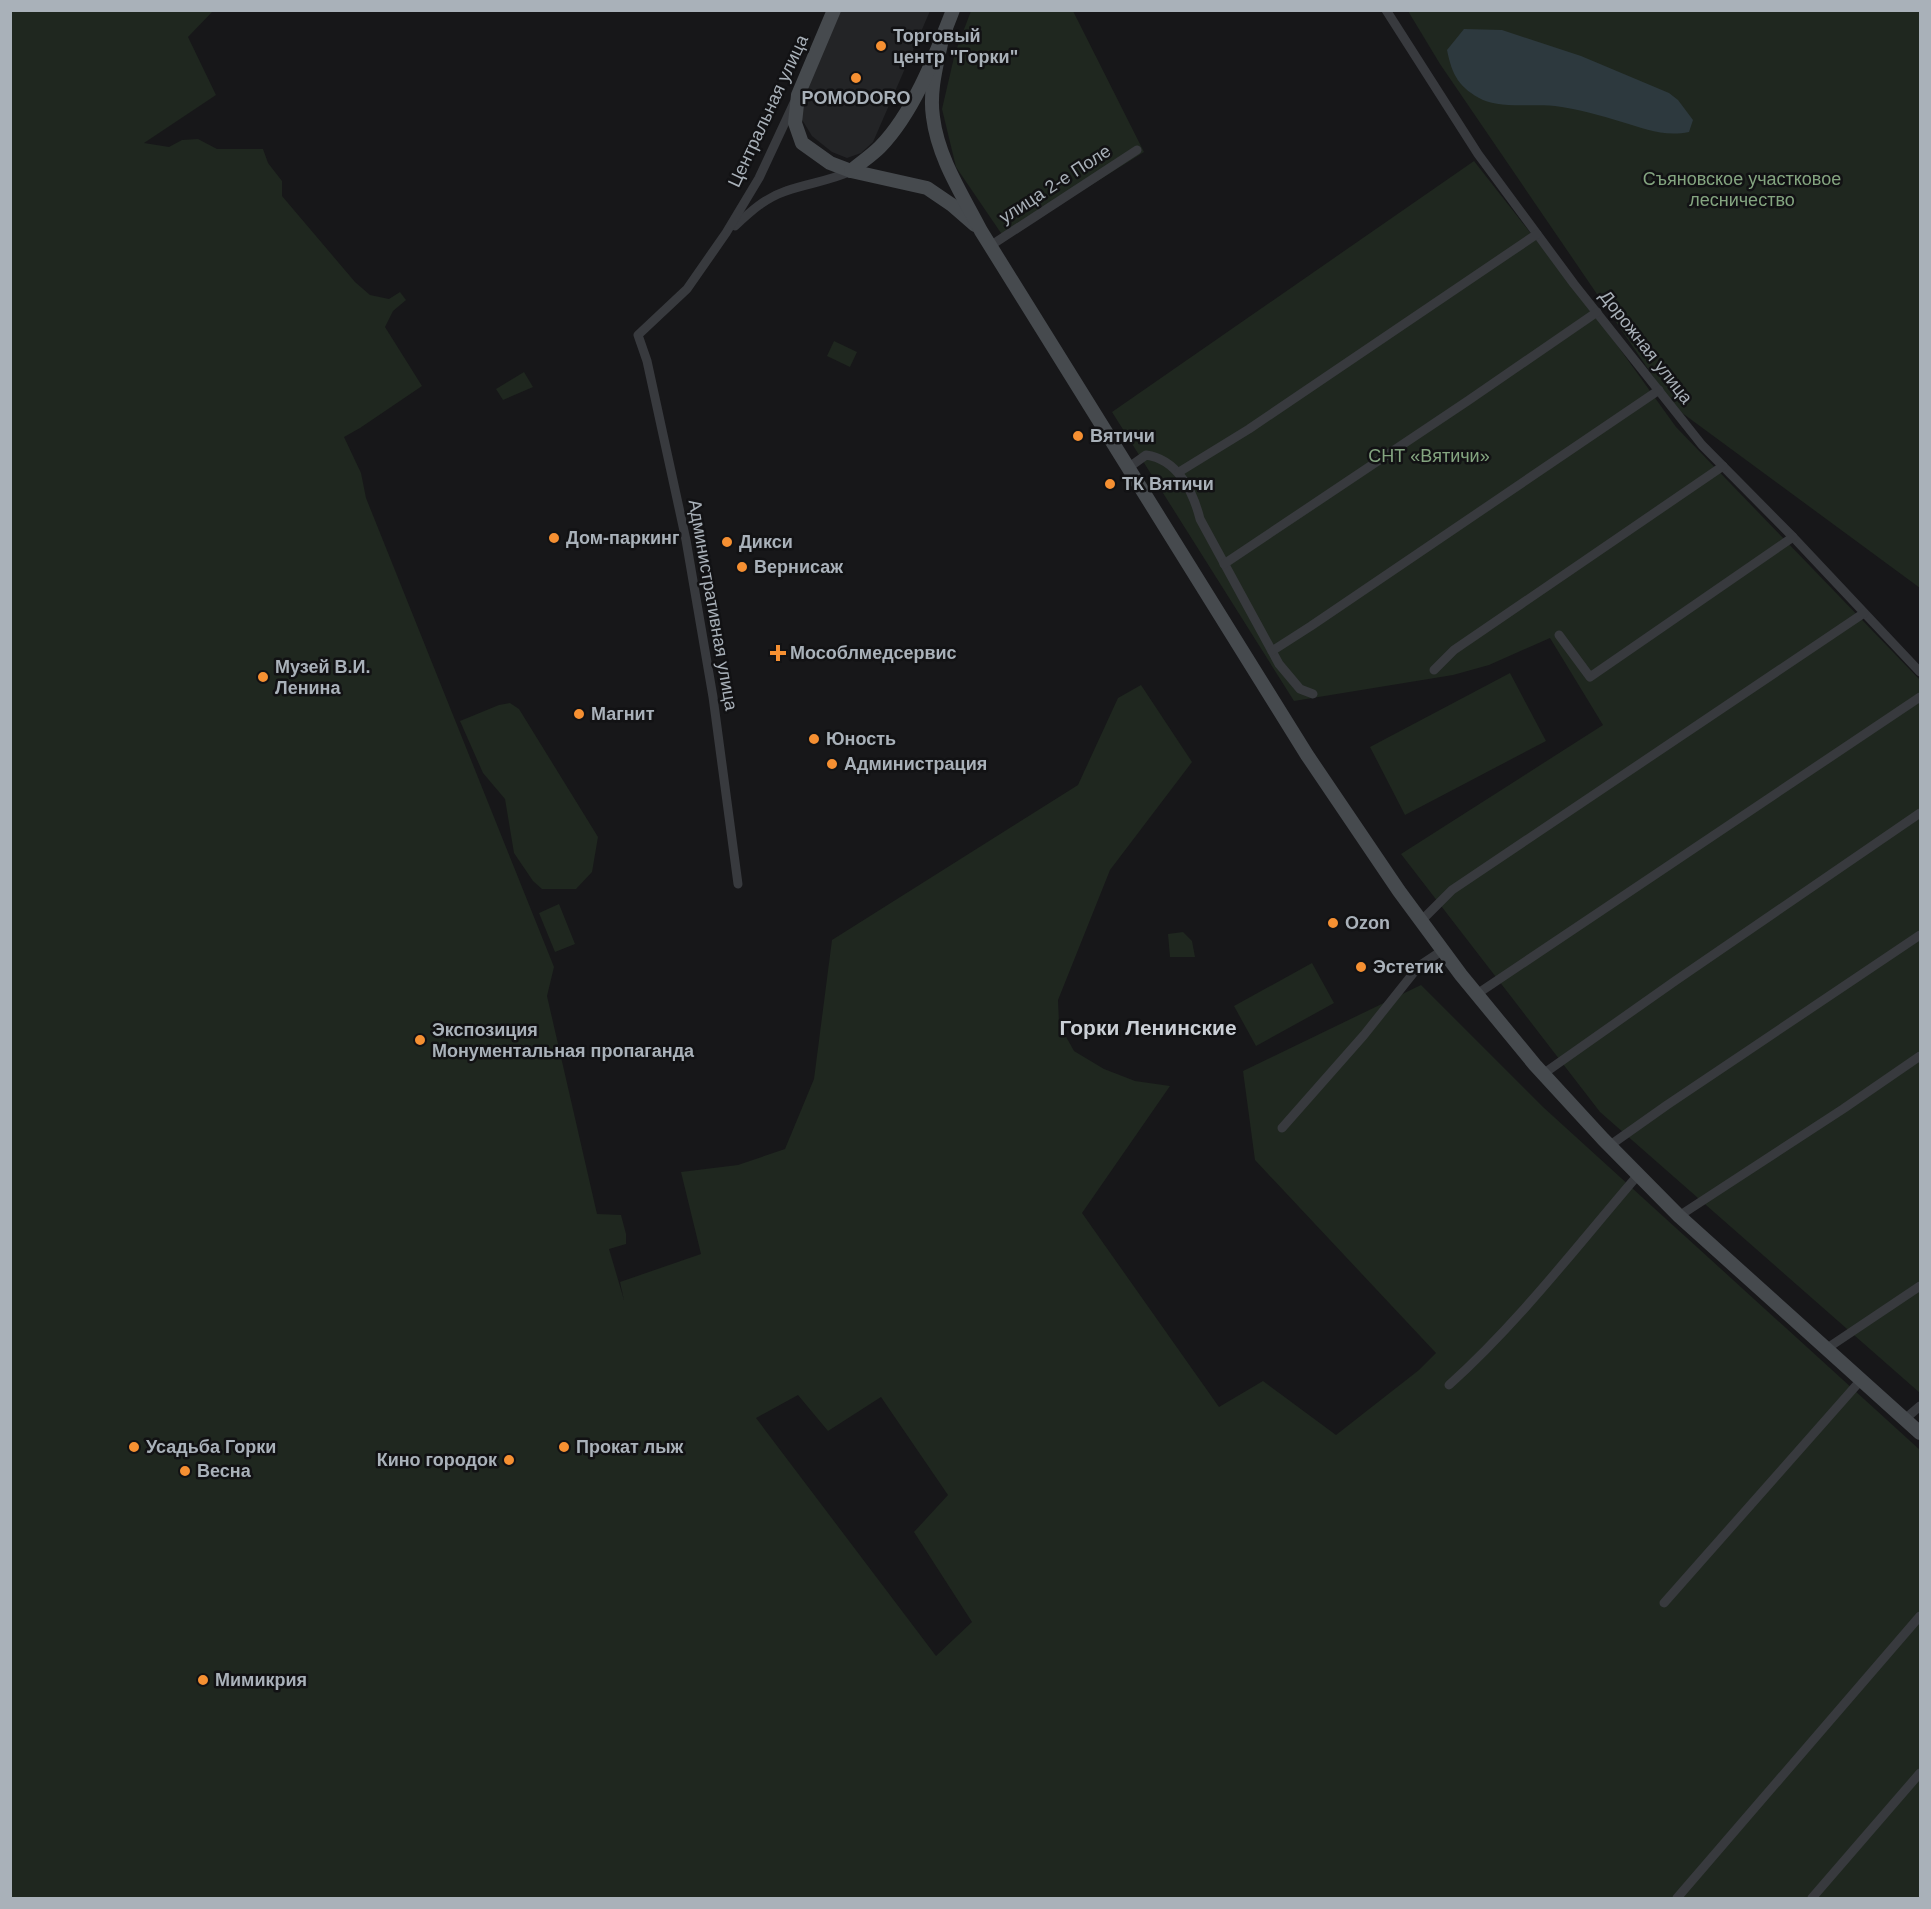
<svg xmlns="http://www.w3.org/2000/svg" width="1931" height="1909" font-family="Arial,sans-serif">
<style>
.built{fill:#232426}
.green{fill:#1f271f;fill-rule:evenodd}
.water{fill:#2d393e}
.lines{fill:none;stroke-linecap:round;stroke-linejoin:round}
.minor{stroke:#383a3e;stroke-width:9}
.secondary{stroke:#464a4e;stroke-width:14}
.poi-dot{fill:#f69032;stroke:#121214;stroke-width:2}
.labels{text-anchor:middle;stroke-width:5;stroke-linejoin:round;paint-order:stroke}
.poi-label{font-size:18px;font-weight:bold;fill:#a9b1b9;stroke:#121214;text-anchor:start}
.street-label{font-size:18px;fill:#a9b1b9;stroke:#121214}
.park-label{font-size:18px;fill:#84a580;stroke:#121214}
.quarter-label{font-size:21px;font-weight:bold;fill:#cacfd5;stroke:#121214}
</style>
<rect width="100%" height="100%" fill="#171719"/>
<!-- built -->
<path class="built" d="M840,11H930L873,142L861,153L847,158L832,152L812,136L801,118L803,97Z"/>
<!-- green -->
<g class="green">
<path d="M11,11H213L188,37L216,95L144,143L169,147L182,140L198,139L217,149H263L268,163L282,181V196L355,282L370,295L389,299L400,292L406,300L393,311L385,327L422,386L360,428L344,437L361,473L366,498L554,967L547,996L597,1214L621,1215L626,1234V1244L609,1249L624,1300L620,1282L701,1254L681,1172L738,1165L785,1149L814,1079L832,940L1078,785L1118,698L1141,685L1192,762L1110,870L1058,1000L1059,1024L1074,1051L1104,1069L1135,1081L1170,1086L1082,1213L1219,1407L1263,1381L1336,1435L1419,1370L1436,1353L1255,1160L1243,1071L1421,985L1543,1107L1920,1450V1898H11ZM798,1395L828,1431L881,1397L948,1495L914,1532L972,1622L936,1656L756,1418Z"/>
<path d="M971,11H1073L1144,152L1005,239L956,167L942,109L955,53Z"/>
<path d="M1408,11H1920V588L1674,407L1440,64Z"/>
<path d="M1474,161L1599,320L1676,427L1920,680V1393L1600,1112L1401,854L1603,725L1550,638L1489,665L1453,675L1294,701L1112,412Z"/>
<path d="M834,341L857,352L850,367L827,356Z"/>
<path d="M524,372L533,387L503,400L496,389Z"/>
<path d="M1510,673L1546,741L1405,815L1370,747Z"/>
<path d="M510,703L519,709L598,837L592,872L576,889H542L533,881L514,853L505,799L483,773L460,721L499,705Z"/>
<path d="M559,904L575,944L555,952L539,913Z"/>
<path d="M1183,932L1192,941L1195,957H1170L1168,934Z"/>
<path d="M1312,963L1334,1003L1256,1046L1234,1006Z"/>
</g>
<!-- water -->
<path class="water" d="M1464,29L1502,30L1581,56L1669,93L1678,100L1693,120L1689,132C1664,137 1645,129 1622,122C1600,115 1577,109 1555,106C1534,104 1500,108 1483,100C1459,88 1452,75 1447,50Z"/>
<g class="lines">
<!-- minor -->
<g class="minor">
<path d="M1386,10L1478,154L1574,284L1702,445L1793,537L1920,672"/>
<path d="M735,226C751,211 765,198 786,191C808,183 830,181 851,171"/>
<path d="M990,246L1137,150"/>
<path d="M1128,468L1146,455C1177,459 1193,491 1200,519L1279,664L1300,689L1313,694"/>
<path d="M1179,472L1249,429L1537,234"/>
<path d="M1224,564L1469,400L1597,312"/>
<path d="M1559,635L1590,677L1793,537"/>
<path d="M1272,651L1311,626L1659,390"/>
<path d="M1434,670L1454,650L1723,466"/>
<path d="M738,884L713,697L686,540L647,361L638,335L687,289L726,233L759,178L794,103"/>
<path d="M1421,921L1452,890L1864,613"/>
<path d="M1477,994L1920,697"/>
<path d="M1543,1074L1675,981L1920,813"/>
<path d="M1282,1128L1364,1035L1419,966L1443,950"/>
<path d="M1609,1146L1667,1105L1920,935"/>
<path d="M1679,1216L1843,1109L1920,1056"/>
<path d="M1826,1349L1920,1286"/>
<path d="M1449,1385C1519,1322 1577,1246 1638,1175"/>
<path d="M1905,1419L1920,1406"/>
<path d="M1664,1603L1861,1380"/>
<path d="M1677,1898L1920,1616"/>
<path d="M1812,1898L1920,1773"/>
</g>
<!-- secondary -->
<g class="secondary">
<path d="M834,10L798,95L795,123L802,143L830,163L851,171L927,188L952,205L975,225"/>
<path d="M942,39C937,64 929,91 933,117C938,158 962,194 981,231L1307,755L1399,891L1461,975L1535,1065L1603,1139L1679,1216L1920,1433"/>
<path d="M851,171C860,163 871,156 880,147C914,112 935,56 953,10"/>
</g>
</g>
<!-- markers -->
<g class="poi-dot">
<circle cx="881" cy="46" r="6"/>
<circle cx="856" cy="78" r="6"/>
<circle cx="1078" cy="436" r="6"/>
<circle cx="1110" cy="484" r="6"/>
<circle cx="554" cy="538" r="6"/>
<circle cx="727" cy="542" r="6"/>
<circle cx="742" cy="567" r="6"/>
<path d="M775 644h6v6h6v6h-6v6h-6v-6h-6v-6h6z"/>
<circle cx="263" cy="677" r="6"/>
<circle cx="579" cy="714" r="6"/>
<circle cx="814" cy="739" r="6"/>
<circle cx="832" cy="764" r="6"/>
<circle cx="1333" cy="923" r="6"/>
<circle cx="1361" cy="967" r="6"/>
<circle cx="420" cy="1040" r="6"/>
<circle cx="134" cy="1447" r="6"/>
<circle cx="564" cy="1447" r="6"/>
<circle cx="509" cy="1460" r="6"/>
<circle cx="185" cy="1471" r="6"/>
<circle cx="203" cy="1680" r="6"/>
</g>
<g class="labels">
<!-- poi labels -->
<g class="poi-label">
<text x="893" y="42">Торговый<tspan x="893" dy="21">центр "Горки"</tspan></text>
<text x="856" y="104" text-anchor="middle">POMODORO</text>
<text x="1090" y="442">Вятичи</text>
<text x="1122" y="490">ТК Вятичи</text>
<text x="566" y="544">Дом-паркинг</text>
<text x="739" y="548">Дикси</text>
<text x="754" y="573">Вернисаж</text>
<text x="790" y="659">Мособлмедсервис</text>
<text x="275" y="673">Музей В.И.<tspan x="275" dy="21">Ленина</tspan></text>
<text x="591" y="720">Магнит</text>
<text x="826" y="745">Юность</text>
<text x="844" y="770">Администрация</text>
<text x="1345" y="929">Ozon</text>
<text x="1373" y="973">Эстетик</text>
<text x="432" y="1036">Экспозиция<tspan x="432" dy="21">Монументальная пропаганда</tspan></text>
<text x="146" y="1453">Усадьба Горки</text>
<text x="576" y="1453">Прокат лыж</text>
<text x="497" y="1466" text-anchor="end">Кино городок</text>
<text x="197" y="1477">Весна</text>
<text x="215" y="1686">Мимикрия</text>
</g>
<!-- street labels -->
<g class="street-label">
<text transform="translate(768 111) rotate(-65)" y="6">Центральная улица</text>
<text transform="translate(1055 184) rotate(-33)" y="6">улица 2-е Поле</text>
<text transform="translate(1646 347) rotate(52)" y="6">Дорожная улица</text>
<text transform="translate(713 605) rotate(80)" y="6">Административная улица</text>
</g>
<!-- park labels -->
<g class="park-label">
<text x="1742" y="185">Съяновское участковое<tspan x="1742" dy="21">лесничество</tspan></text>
<text x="1429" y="462">СНТ «Вятичи»</text>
</g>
<!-- quarter labels -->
<g class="quarter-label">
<text x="1148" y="1035">Горки Ленинские</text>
</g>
</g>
<!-- border -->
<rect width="1931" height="1909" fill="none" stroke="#a9b1b9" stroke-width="24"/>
</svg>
